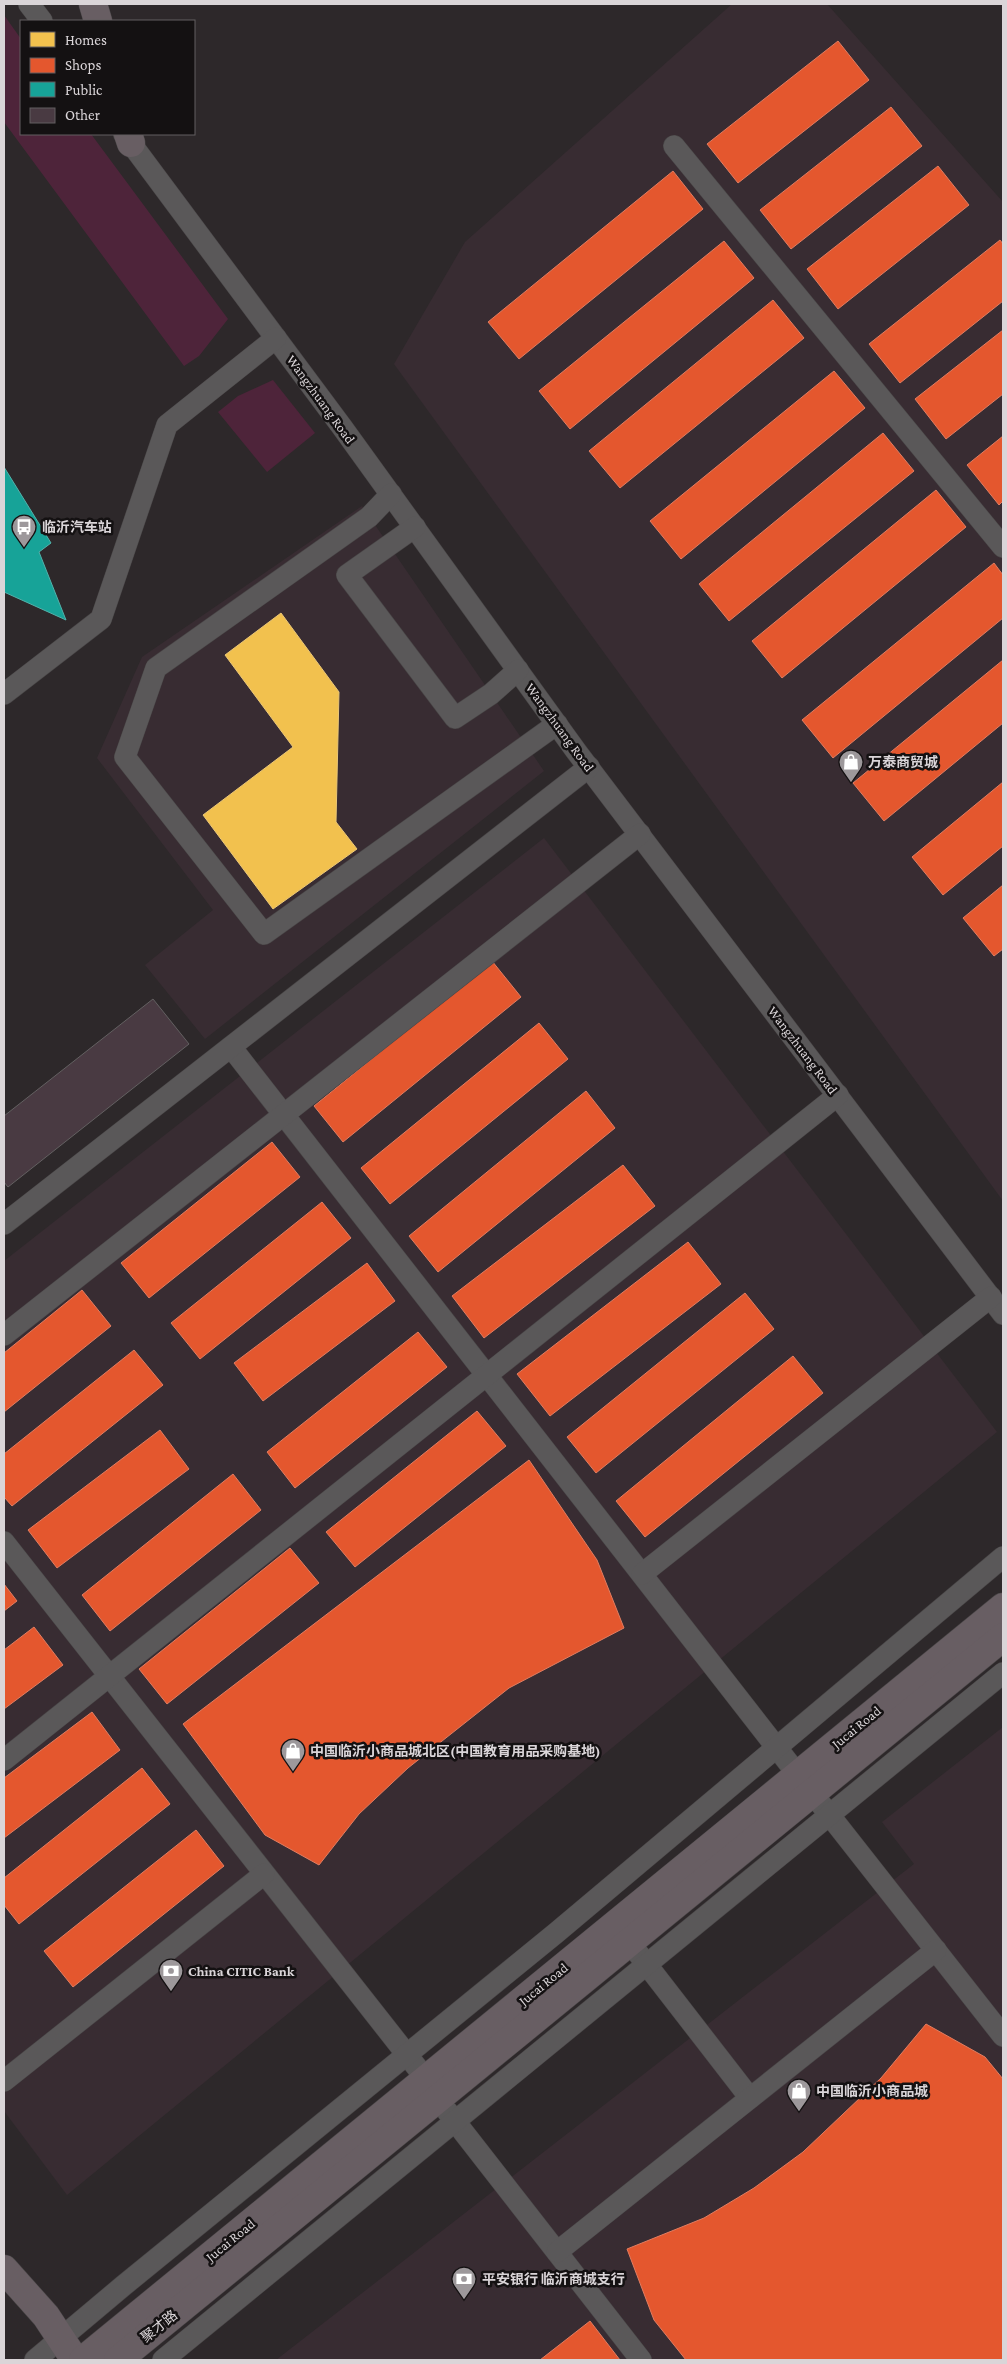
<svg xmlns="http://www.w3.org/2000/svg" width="1007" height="2364" font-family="'Crimson Pro','Noto Sans SC',serif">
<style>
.built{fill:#382c32}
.green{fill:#4e243a}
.homes{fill:#f2c14e;stroke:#ebc777}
.shops{fill:#e4572e;stroke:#e17d61}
.public{fill:#17a398;stroke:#52b2ab}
.building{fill:#493a42;stroke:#636061}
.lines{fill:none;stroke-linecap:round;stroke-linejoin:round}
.minor-casing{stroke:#484546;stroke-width:22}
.major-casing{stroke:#484546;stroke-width:29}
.minor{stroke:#5a5859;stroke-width:21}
.major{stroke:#685e63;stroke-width:28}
.labels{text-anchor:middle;stroke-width:5;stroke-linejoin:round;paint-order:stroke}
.street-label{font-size:14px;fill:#dad5d8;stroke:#141112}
.poi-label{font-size:14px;font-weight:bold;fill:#dad5d8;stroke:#141112;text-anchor:start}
</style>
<rect width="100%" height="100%" fill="#2d282a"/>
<!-- built -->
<g class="built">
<path d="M732,4H827L1003,202V1201L394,364L465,242Z"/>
<path d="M362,506L544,771L205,1039L145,965L213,910L97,758L142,657Z"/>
<path d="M544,838L997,1432L67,2195L4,2111V1261Z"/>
<path d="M1003,1727V2360H276L914,1864L882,1822Z"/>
</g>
<!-- green -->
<g class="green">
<path d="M4,15L21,39V134H91L228,319L199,356L184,366L4,122Z"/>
<path d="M273,380L315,433L267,472L218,412L238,396Z"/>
</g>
<!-- homes -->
<path class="homes" d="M281,613L339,692L336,822L357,849L273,909L203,815L293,747L225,655Z"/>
<!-- shops -->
<g class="shops">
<path d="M838,41L869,80L738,183L707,144Z"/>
<path d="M891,107L922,146L791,249L760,210Z"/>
<path d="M938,166L969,205L838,309L807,269Z"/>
<path d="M673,171L703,209L519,359L488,322Z"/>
<path d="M1000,240L1003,244V301L900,383L869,344Z"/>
<path d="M724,241L754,278L570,429L539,391Z"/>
<path d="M773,300L804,338L620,488L589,451Z"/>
<path d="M1003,330V394L946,439L915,399Z"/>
<path d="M834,371L865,408L681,559L650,521Z"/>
<path d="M883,433L914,471L729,621L699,584Z"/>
<path d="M1003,436V501L999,505L967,465Z"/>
<path d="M936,490L966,527L782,678L752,641Z"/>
<path d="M994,563L1003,575V618L833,758L802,720Z"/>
<path d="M1003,660V723L884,821L853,783Z"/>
<path d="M1003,782V846L943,895L912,857Z"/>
<path d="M1003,885V949L994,956L963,918Z"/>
<path d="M492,961L521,997L343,1142L314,1106Z"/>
<path d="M539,1023L568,1059L390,1204L361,1168Z"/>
<path d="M586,1091L615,1128L438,1272L409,1236Z"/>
<path d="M272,1142L300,1177L149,1298L121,1263Z"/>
<path d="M623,1165L655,1206L484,1338L452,1296Z"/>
<path d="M322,1202L351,1238L200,1359L171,1323Z"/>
<path d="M688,1242L721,1284L550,1416L517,1374Z"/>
<path d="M367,1263L395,1301L263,1401L234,1363Z"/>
<path d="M82,1290L111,1326L4,1412V1353Z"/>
<path d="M745,1293L774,1329L596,1473L567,1437Z"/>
<path d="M418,1332L447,1367L295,1488L267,1452Z"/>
<path d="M134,1350L163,1385L12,1506L4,1497V1454Z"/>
<path d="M793,1356L823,1393L645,1537L616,1501Z"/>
<path d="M477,1411L506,1446L355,1567L326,1532Z"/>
<path d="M160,1430L189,1469L57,1568L28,1530Z"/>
<path d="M529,1460L597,1560L624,1628L509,1688L408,1768L359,1814L319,1865L265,1835L183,1724Z"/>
<path d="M233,1474L261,1510L110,1631L82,1595Z"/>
<path d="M290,1548L319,1583L167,1704L139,1669Z"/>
<path d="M4,1584L17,1601L4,1611Z"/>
<path d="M34,1627L63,1665L4,1709V1650Z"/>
<path d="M92,1712L120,1750L4,1838V1778Z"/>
<path d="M142,1768L170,1804L19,1924L4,1905V1878Z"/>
<path d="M196,1830L224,1866L73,1987L44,1951Z"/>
<path d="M926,2024L985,2057L1003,2079V2360H686L654,2320L627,2249L704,2218L754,2188L803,2152L881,2078Z"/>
<path d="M590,2321L620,2360H540Z"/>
</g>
<!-- public -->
<path class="public" d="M4,467L51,543L39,552L66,620L4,592Z"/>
<!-- building -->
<path class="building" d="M153,999L189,1044L8,1187L4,1182V1116Z"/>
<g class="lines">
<defs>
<g id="minor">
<path d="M29,4L42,21"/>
<path d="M124,134L342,427L576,751L1003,1314"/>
<path d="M674,146L1003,547"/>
<path d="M391,494L369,517L156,668L125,757L264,934L557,724"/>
<path d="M415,527L347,575L455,718L491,694L518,670"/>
<path d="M4,694L101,619L167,425L276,338"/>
<path d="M231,1047L798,1775"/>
<path d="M4,1224L589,767"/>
<path d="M4,1335L640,834"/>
<path d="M4,1542L426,2079"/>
<path d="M642,1574L991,1297"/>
<path d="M4,1760L838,1095"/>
<path d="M820,1803L1003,2036"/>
<path d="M637,1952L750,2098"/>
<path d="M4,2081L264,1874"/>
<path d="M447,2111L641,2360"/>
<path d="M557,2252L936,1950"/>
<path d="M35,2360L123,2286L556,1933L1003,1557"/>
<path d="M163,2360L1003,1673"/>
</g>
<g id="major">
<path d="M93,4L98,21"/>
<path d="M128,134L131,143"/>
<path d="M4,2269L46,2316L75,2360"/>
<path d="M83,2360L1003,1607"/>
<path d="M118,2360L1003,1637"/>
</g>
</defs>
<!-- minor casing -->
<use href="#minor" class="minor-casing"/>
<!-- major casing -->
<use href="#major" class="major-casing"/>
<!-- minor -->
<use href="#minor" class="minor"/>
<!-- major -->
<use href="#major" class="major"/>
</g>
<!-- icons -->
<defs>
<symbol id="bus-pin" viewBox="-11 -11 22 30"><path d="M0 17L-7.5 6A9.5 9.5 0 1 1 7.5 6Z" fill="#9d989b" stroke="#141112"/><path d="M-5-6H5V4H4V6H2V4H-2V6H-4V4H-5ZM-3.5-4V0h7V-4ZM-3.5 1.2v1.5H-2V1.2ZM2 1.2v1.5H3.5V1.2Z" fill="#fff"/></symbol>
<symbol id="shop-pin" viewBox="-11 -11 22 30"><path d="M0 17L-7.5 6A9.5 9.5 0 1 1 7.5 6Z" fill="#9d989b" stroke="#141112"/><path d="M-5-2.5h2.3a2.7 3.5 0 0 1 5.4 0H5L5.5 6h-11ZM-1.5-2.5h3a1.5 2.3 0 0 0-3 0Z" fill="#fff"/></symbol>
<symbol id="bank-pin" viewBox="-11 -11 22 30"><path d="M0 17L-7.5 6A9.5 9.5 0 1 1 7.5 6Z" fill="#9d989b" stroke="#141112"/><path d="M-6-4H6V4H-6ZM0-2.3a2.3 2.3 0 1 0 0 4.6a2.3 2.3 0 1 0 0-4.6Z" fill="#fff"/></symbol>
</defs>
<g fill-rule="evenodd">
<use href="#bus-pin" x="10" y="513" width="28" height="38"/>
<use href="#shop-pin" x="837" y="748" width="28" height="38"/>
<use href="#shop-pin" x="279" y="1737" width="28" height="38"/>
<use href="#bank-pin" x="157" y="1957" width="28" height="38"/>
<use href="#shop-pin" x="785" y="2077" width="28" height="38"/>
<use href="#bank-pin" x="450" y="2265" width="28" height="38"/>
</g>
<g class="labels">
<!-- street labels -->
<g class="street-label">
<text transform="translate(321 399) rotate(54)" y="5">Wangzhuang Road</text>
<text transform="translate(560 727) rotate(54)" y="5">Wangzhuang Road</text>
<text transform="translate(803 1050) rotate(53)" y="5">Wangzhuang Road</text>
<text transform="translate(856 1727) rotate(-39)" y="5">Jucai Road</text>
<text transform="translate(543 1984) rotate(-39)" y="5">Jucai Road</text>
<text transform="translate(230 2240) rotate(-39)" y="5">Jucai Road</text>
<text transform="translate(159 2326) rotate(-39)" y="5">聚才路</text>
</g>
<!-- poi labels -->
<g class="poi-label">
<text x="42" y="532">临沂汽车站</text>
<text x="868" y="767">万泰商贸城</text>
<text x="310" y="1756">中国临沂小商品城北区(中国教育用品采购基地)</text>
<text x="188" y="1976">China CITIC Bank</text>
<text x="816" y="2096">中国临沂小商品城</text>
<text x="482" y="2284">平安银行 临沂商城支行</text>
</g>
</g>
<!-- border -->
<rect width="1007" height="2364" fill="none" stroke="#dad5d8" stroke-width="10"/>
<!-- legend -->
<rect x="20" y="20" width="175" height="115" fill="#141112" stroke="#635f61"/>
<rect x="30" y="32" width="25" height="15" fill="#f2c14e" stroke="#635f61"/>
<text x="65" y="45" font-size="15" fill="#dad5d8">Homes</text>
<rect x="30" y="58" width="25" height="15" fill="#e4572e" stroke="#635f61"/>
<text x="65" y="70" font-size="15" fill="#dad5d8">Shops</text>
<rect x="30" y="82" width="25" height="15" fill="#17a398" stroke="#635f61"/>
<text x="65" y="95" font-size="15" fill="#dad5d8">Public</text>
<rect x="30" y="108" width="25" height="15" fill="#493a42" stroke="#635f61"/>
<text x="65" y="120" font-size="15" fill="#dad5d8">Other</text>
</svg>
